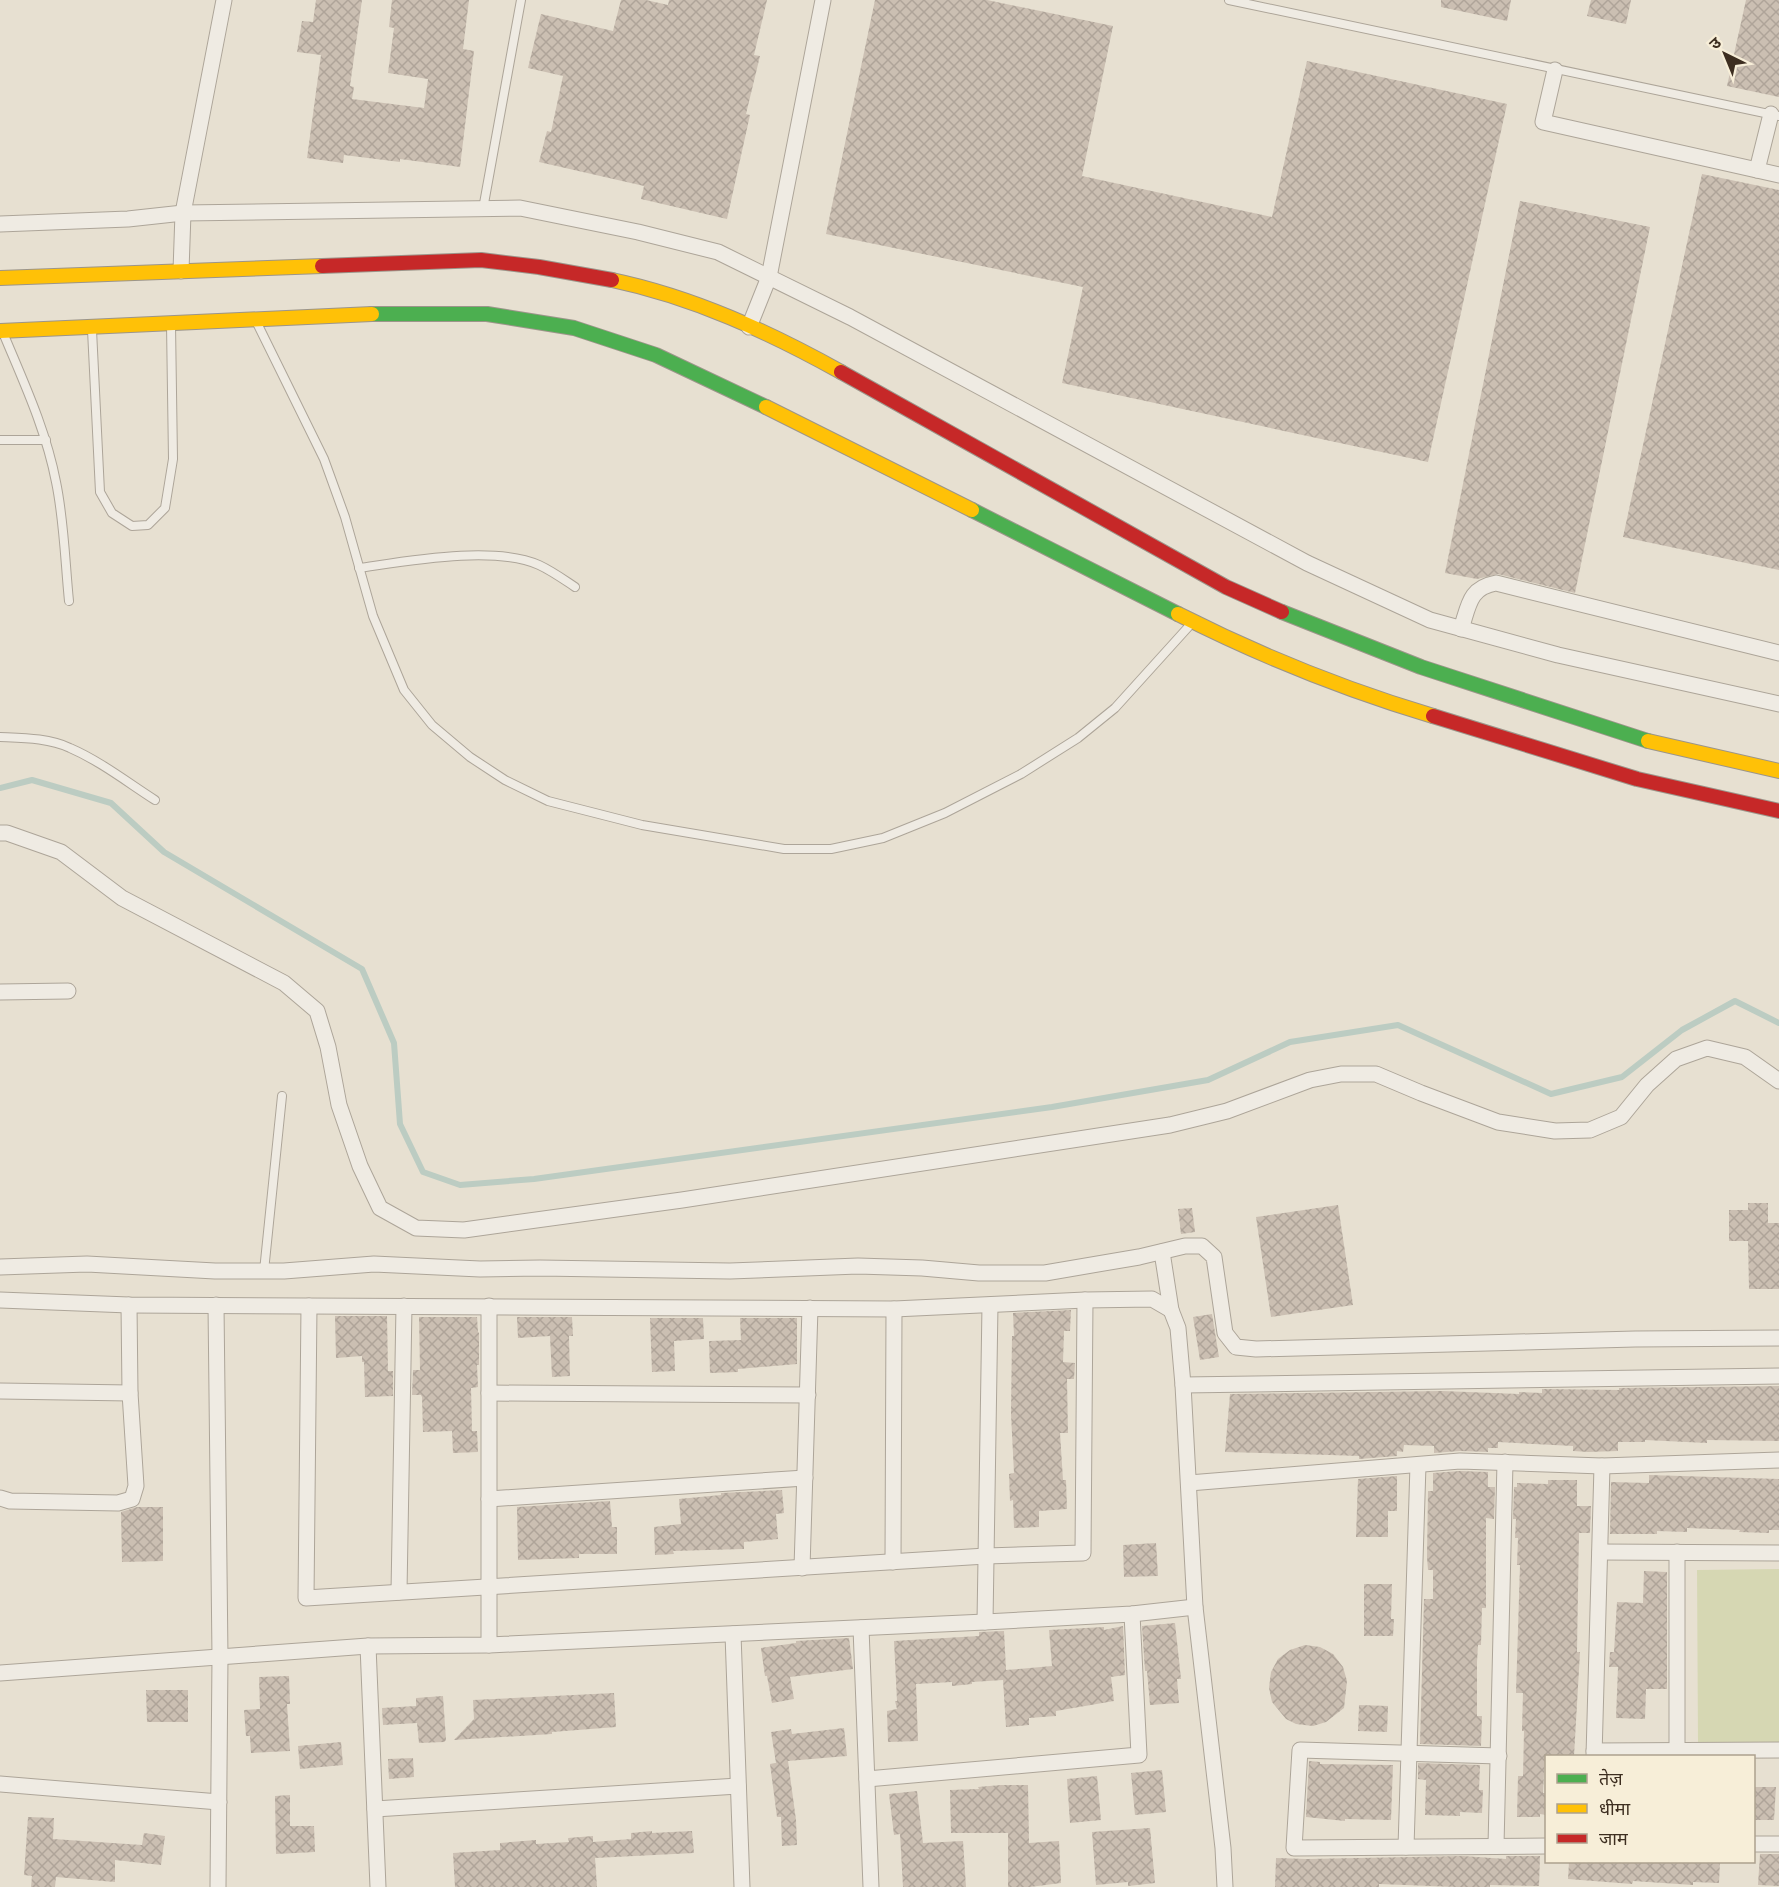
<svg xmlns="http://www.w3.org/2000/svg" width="1779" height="1887" font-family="'Libre Baskerville','Noto Sans Devanagari',serif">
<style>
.green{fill:#d6d7b3}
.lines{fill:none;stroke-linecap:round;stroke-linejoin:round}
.stream{stroke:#bcccc2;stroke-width:6}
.building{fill:url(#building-cross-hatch)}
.lane-casing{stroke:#ada599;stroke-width:10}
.street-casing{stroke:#ada599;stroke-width:17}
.fast-casing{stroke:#9c958a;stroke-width:16}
.slow-casing{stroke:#9c958a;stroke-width:16}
.jam-casing{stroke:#9c958a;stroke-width:16}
.lane{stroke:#efebe3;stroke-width:8}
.street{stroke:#efebe3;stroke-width:15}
.fast{stroke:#4caf50;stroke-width:14}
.slow{stroke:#ffc107;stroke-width:14}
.jam{stroke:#c62828;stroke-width:14}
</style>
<defs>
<pattern id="building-cross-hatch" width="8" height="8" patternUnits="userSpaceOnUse" patternTransform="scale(1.5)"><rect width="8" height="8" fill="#cbbfb2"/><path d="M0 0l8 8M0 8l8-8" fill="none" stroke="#afa499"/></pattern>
</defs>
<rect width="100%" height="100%" fill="#e7e0d1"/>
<!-- green -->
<path class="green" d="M1779,1569V1743H1698L1697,1570Z"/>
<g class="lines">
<!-- stream -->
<path class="stream" d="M0,788L32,780L111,803L164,852L362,969L394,1043L400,1124L423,1172L460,1185L534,1179L1052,1107L1208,1080L1290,1042L1398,1025L1551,1094L1622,1077L1682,1030L1735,1001L1779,1023"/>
</g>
<!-- building -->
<g class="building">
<path d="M316,0H362L350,86L354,87L352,99L424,108L428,79L388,73L394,28L389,27L392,0H469L463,49L474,51L460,167L400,159V162L344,155L343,163L307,158L321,55L297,52L302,21L313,22Z"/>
<path d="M621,0H646L668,5L669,0H767L754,55L760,56L746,114L750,115L727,219L641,199L644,186L539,162L547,131L551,132L563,76L528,68L541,14L613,31Z"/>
<path d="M875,0H987L1113,26L1082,176L1272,217L1307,61L1507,104L1428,462L1062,383L1083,287L826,234Z"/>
<path d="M1441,0H1511L1507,21L1441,7Z"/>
<path d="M1591,0H1631L1626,24L1587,16Z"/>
<path d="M1746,0H1779V97L1727,86Z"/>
<path d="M1702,174L1779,190V570L1623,537Z"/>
<path d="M1520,201L1650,227L1575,593L1498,574L1477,579L1445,573Z"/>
<path d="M1748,1203H1768V1223H1779V1289H1749L1748,1241H1729V1210H1748Z"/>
<path d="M1338,1205L1353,1305L1271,1317L1256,1217Z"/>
<path d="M1192,1208L1195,1232L1181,1234L1178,1209Z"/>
<path d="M1071,1310L1070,1331H1064L1063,1362L1075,1363L1074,1379H1067L1068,1433H1060L1063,1480H1066L1067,1509L1039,1511V1527L1014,1528L1013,1500L1010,1501L1009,1474L1014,1473L1011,1414L1012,1336H1014L1013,1313Z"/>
<path d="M1212,1314L1219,1357L1200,1360L1193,1317Z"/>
<path d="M335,1316H387L388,1371H393V1396L365,1397L364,1362H362V1356L336,1358Z"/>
<path d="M419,1317H477L478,1332L479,1333V1365H477L478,1387L471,1388L472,1431H477L478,1452L453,1453L452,1431L423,1432L422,1397L421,1395H412L413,1370H420Z"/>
<path d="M517,1317H572L573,1336H569L570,1376L552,1377L550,1336L518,1338Z"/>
<path d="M650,1318H703L704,1339L674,1341L675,1371L652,1372Z"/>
<path d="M740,1318H797V1364L738,1369V1372L710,1373L709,1341L741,1340Z"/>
<path d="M1779,1386V1441L1707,1440V1443L1645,1440V1442H1618V1451L1588,1452L1573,1451V1446L1498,1442V1448H1488V1452L1460,1451L1434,1453V1446L1404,1445L1403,1452L1397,1451V1456L1359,1459V1456L1330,1455L1225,1452L1230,1394L1442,1391L1519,1394V1392L1542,1393V1389L1619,1390V1388Z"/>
<path d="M1460,1471L1488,1472V1487H1495L1494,1519L1486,1518V1608H1482L1481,1645H1478L1477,1662V1716H1482L1481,1746L1420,1744L1424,1599H1433V1570H1428L1427,1557L1428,1491H1433V1473Z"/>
<path d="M1649,1475L1779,1479V1530H1769V1533L1739,1532L1740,1530L1687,1528V1532L1657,1531V1534H1610L1611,1482L1649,1483Z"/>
<path d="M1397,1476V1511H1388V1537H1356L1358,1479Z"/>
<path d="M1548,1480H1577V1506H1591L1590,1533H1579L1577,1652H1580L1574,1756H1545L1543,1793H1546V1815L1540,1814V1817H1517L1518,1776H1523L1524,1731H1522L1523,1693H1516L1520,1565H1517L1518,1538H1515L1516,1519H1513L1514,1487H1517V1483L1548,1484Z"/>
<path d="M782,1490L784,1513L776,1514L778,1539L744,1542V1549L673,1551L674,1554L655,1555L654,1527L681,1524L679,1499L721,1495V1493Z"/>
<path d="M610,1501L612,1527H617V1554H579V1558L518,1560L517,1507Z"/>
<path d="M137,1507H163V1561L122,1562L121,1512Z"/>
<path d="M1156,1543L1158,1576L1124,1577L1123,1545Z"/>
<path d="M1644,1571L1667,1572V1689H1646L1645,1719L1616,1718L1618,1667H1609L1610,1652H1614L1617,1602L1643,1603Z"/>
<path d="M1364,1584H1392L1391,1619H1394L1393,1636H1364Z"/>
<path d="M1175,1623L1181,1679H1177L1179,1703L1150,1705L1147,1671H1145L1142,1626Z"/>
<path d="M1123,1626L1125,1675L1111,1677L1114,1701L1056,1711V1716L1029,1718V1725L1006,1727L1003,1680L972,1682V1684L952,1686V1682L916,1684L918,1741L888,1742L887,1711L897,1709L895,1701H897L894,1641L979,1636V1632L1004,1631L1006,1670L1052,1666L1049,1630L1104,1627V1630Z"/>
<path d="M849,1638L853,1669L790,1677L794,1699L772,1703L767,1676H765L761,1648L796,1643V1641Z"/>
<path d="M1305,1645L1320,1647L1333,1654L1343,1667L1347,1681L1344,1708L1326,1722L1313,1726L1296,1724L1286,1719L1272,1702L1269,1688L1271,1672L1278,1659L1290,1650Z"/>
<path d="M289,1676L290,1704H287L290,1751L251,1753L250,1736H246L244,1710L260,1709L259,1677Z"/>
<path d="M146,1690H188V1722H147Z"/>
<path d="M614,1693L616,1727L552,1732V1734L454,1740L474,1719L473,1700Z"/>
<path d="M443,1696L446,1740L444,1742L419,1743L417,1723L383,1725L382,1708L416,1706V1698Z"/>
<path d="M1359,1705L1388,1706L1387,1732L1358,1731Z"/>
<path d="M844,1728L847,1756L788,1761L796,1820L797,1845L782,1846L781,1817H777L770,1764L780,1762L776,1763L771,1732L791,1729L792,1734Z"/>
<path d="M341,1742L343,1765L300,1769L298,1746Z"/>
<path d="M413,1758L414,1777L389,1779L388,1759Z"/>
<path d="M1309,1761L1320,1762V1764L1393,1765L1391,1820L1345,1819V1821L1306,1817Z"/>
<path d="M1418,1763L1480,1765L1479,1790H1483L1482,1813L1460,1812V1816L1425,1815L1426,1780L1418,1779Z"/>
<path d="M1162,1770L1166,1812L1135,1815L1131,1773Z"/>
<path d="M1097,1776L1101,1820L1070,1823L1067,1779Z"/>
<path d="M1001,1785H1028L1029,1843L1059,1841L1061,1883L1030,1887H1008V1833H951L950,1790L979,1789L978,1787Z"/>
<path d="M1754,1787H1776L1774,1820H1754Z"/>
<path d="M917,1791L923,1843L963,1841L966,1887H903L900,1834L894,1835L889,1794Z"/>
<path d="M290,1795V1826H314L315,1852L276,1854L275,1796Z"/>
<path d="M28,1817L54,1818L53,1839L142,1845L144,1833L165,1836L161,1865L115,1860V1882L56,1877L55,1887H31L32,1876L24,1875Z"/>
<path d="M1150,1828L1155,1883L1128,1886V1882L1096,1885L1092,1832Z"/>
<path d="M652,1831V1833L692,1831L694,1853L595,1858L597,1887H455L453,1853L500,1850V1843L536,1840V1844L569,1842L568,1838L593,1836V1842L631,1839V1833Z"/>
<path d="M1760,1854H1779V1886L1758,1885Z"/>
<path d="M1463,1856L1506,1859V1856H1540L1539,1886L1490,1885V1887H1457L1379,1884V1887H1275L1276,1858L1307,1859Z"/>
<path d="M1569,1862H1720L1719,1883L1693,1882V1885L1633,1881L1632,1884L1568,1879Z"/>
</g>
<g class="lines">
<defs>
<g id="lane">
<path d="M1229,0L1779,116"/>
<path d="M483,209L521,0"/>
<path d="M257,323L324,459L345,517L373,616L404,690L432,725L470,757L505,780L548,801L642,825L784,849H831L883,838L945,813L1021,774L1078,738L1115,708L1191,624"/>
<path d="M92,330L100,492L112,513L132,526L148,525L165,508L173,459L171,325"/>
<path d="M4,335C24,383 46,430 56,482C64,520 65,561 69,601"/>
<path d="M0,440H46"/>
<path d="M359,568C408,561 494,545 539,565C552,571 563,579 575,587"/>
<path d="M0,737C23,738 49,738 70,748C100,761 127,782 155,800"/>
<path d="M264,1271L282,1096"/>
</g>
<g id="street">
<path d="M1555,70L1543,122L1779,175"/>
<path d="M1757,170L1771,114"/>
<path d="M0,224L128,219L183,213L520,208L638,232L718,252L850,317L1307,563L1430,620L1558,655L1779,704"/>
<path d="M181,271L183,213L224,0"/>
<path d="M749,327L769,277L823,0"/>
<path d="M1461,629C1469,605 1469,588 1496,583L1779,653"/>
<path d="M0,833H7L61,852L122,898L284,983L317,1011L328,1047L339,1105L360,1166L380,1208L416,1228L464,1230L682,1200L1170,1125L1227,1111L1310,1080L1341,1074H1376L1421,1093L1498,1122L1555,1131L1590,1130L1621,1117L1647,1085L1676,1059L1707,1048L1745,1057L1779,1081"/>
<path d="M0,992L68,991"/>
<path d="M1162,1252L1171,1310L1178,1328L1183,1385L1195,1607L1223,1848L1225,1887"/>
<path d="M0,1267L87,1264L215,1271H284L374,1264L480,1269L540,1268L730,1271L858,1266L922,1268L979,1273H1045L1139,1257L1185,1246H1202L1214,1257L1225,1333L1236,1347L1256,1349L1635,1339L1779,1338"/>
<path d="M0,1300L129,1305L894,1309L1085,1300L1152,1299L1171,1310"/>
<path d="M216,1305L220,1657L218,1887"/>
<path d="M309,1306L306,1598L986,1556L1083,1553L1085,1300"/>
<path d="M489,1306V1645"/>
<path d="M1183,1385L1779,1376"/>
<path d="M0,1391L130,1393"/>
<path d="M489,1393L808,1395"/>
<path d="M1189,1483L1460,1461L1602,1466L1779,1460"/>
<path d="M0,1498L10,1501L118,1503L132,1499L136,1486L130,1393L129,1305"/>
<path d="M489,1499L805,1478"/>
<path d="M1600,1552L1779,1553"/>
<path d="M893,1562L894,1309"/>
<path d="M802,1568L810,1308"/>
<path d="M399,1592L404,1306"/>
<path d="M985,1622L990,1305"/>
<path d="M861,1628L871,1887"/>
<path d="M733,1634L742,1887"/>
<path d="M368,1646L378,1887"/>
<path d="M0,1673L368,1646L489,1645L985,1622L1132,1614L1195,1607"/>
<path d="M1677,1750V1552"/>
<path d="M1594,1751L1779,1750"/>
<path d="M1499,1756L1300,1750L1294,1848L1546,1846"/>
<path d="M1594,1756L1602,1466"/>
<path d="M867,1779L1139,1755L1132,1614"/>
<path d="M0,1784L219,1802"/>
<path d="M375,1809L738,1786"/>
<path d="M1754,1844H1779"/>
<path d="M1496,1846L1505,1462"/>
<path d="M1406,1847L1418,1465"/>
</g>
<g id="fast">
<path d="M372,314H487L574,328L656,355L766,407"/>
<path d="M972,510L1178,614"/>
<path d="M1282,612L1421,667L1648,741"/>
</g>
<g id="slow">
<path d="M0,278L322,266"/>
<path d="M612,280C693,297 769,332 841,372"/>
<path d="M0,331L372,314"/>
<path d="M766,407L972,510"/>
<path d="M1178,614C1259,655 1346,690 1433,716"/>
<path d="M1648,741L1779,771"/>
</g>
<g id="jam">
<path d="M322,266L481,260L539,267L612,280"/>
<path d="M841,372L1226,587L1282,612"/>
<path d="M1433,716L1637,779L1779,811"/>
</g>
</defs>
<!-- lane casing -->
<use href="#lane" class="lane-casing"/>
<!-- street casing -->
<use href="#street" class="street-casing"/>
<!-- fast casing -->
<use href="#fast" class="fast-casing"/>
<!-- slow casing -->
<use href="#slow" class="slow-casing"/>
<!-- jam casing -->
<use href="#jam" class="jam-casing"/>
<!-- lane -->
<use href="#lane" class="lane"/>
<!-- street -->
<use href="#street" class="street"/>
<!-- fast -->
<use href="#fast" class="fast"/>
<!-- slow -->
<use href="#slow" class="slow"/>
<!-- jam -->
<use href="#jam" class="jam"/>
</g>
<!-- legend -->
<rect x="1545" y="1755" width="210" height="108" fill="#f7eed8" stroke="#ada18e" stroke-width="1.5"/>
<rect x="1557" y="1774" width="30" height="9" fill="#4caf50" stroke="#ada18e" stroke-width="1.5"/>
<text x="1599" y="1785" font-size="18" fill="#3d2e20">तेज़</text>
<rect x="1557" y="1804" width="30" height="9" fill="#ffc107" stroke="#ada18e" stroke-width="1.5"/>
<text x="1599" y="1815" font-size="18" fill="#3d2e20">धीमा</text>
<rect x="1557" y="1834" width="30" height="9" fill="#c62828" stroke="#ada18e" stroke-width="1.5"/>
<text x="1599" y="1845" font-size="18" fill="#3d2e20">जाम</text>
<!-- north arrow -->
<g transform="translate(1725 54) rotate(317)" stroke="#f7eed8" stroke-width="4.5" paint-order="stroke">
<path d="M0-4.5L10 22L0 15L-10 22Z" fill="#3d2e20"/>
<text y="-9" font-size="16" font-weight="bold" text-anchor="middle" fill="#3d2e20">उ</text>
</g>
</svg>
